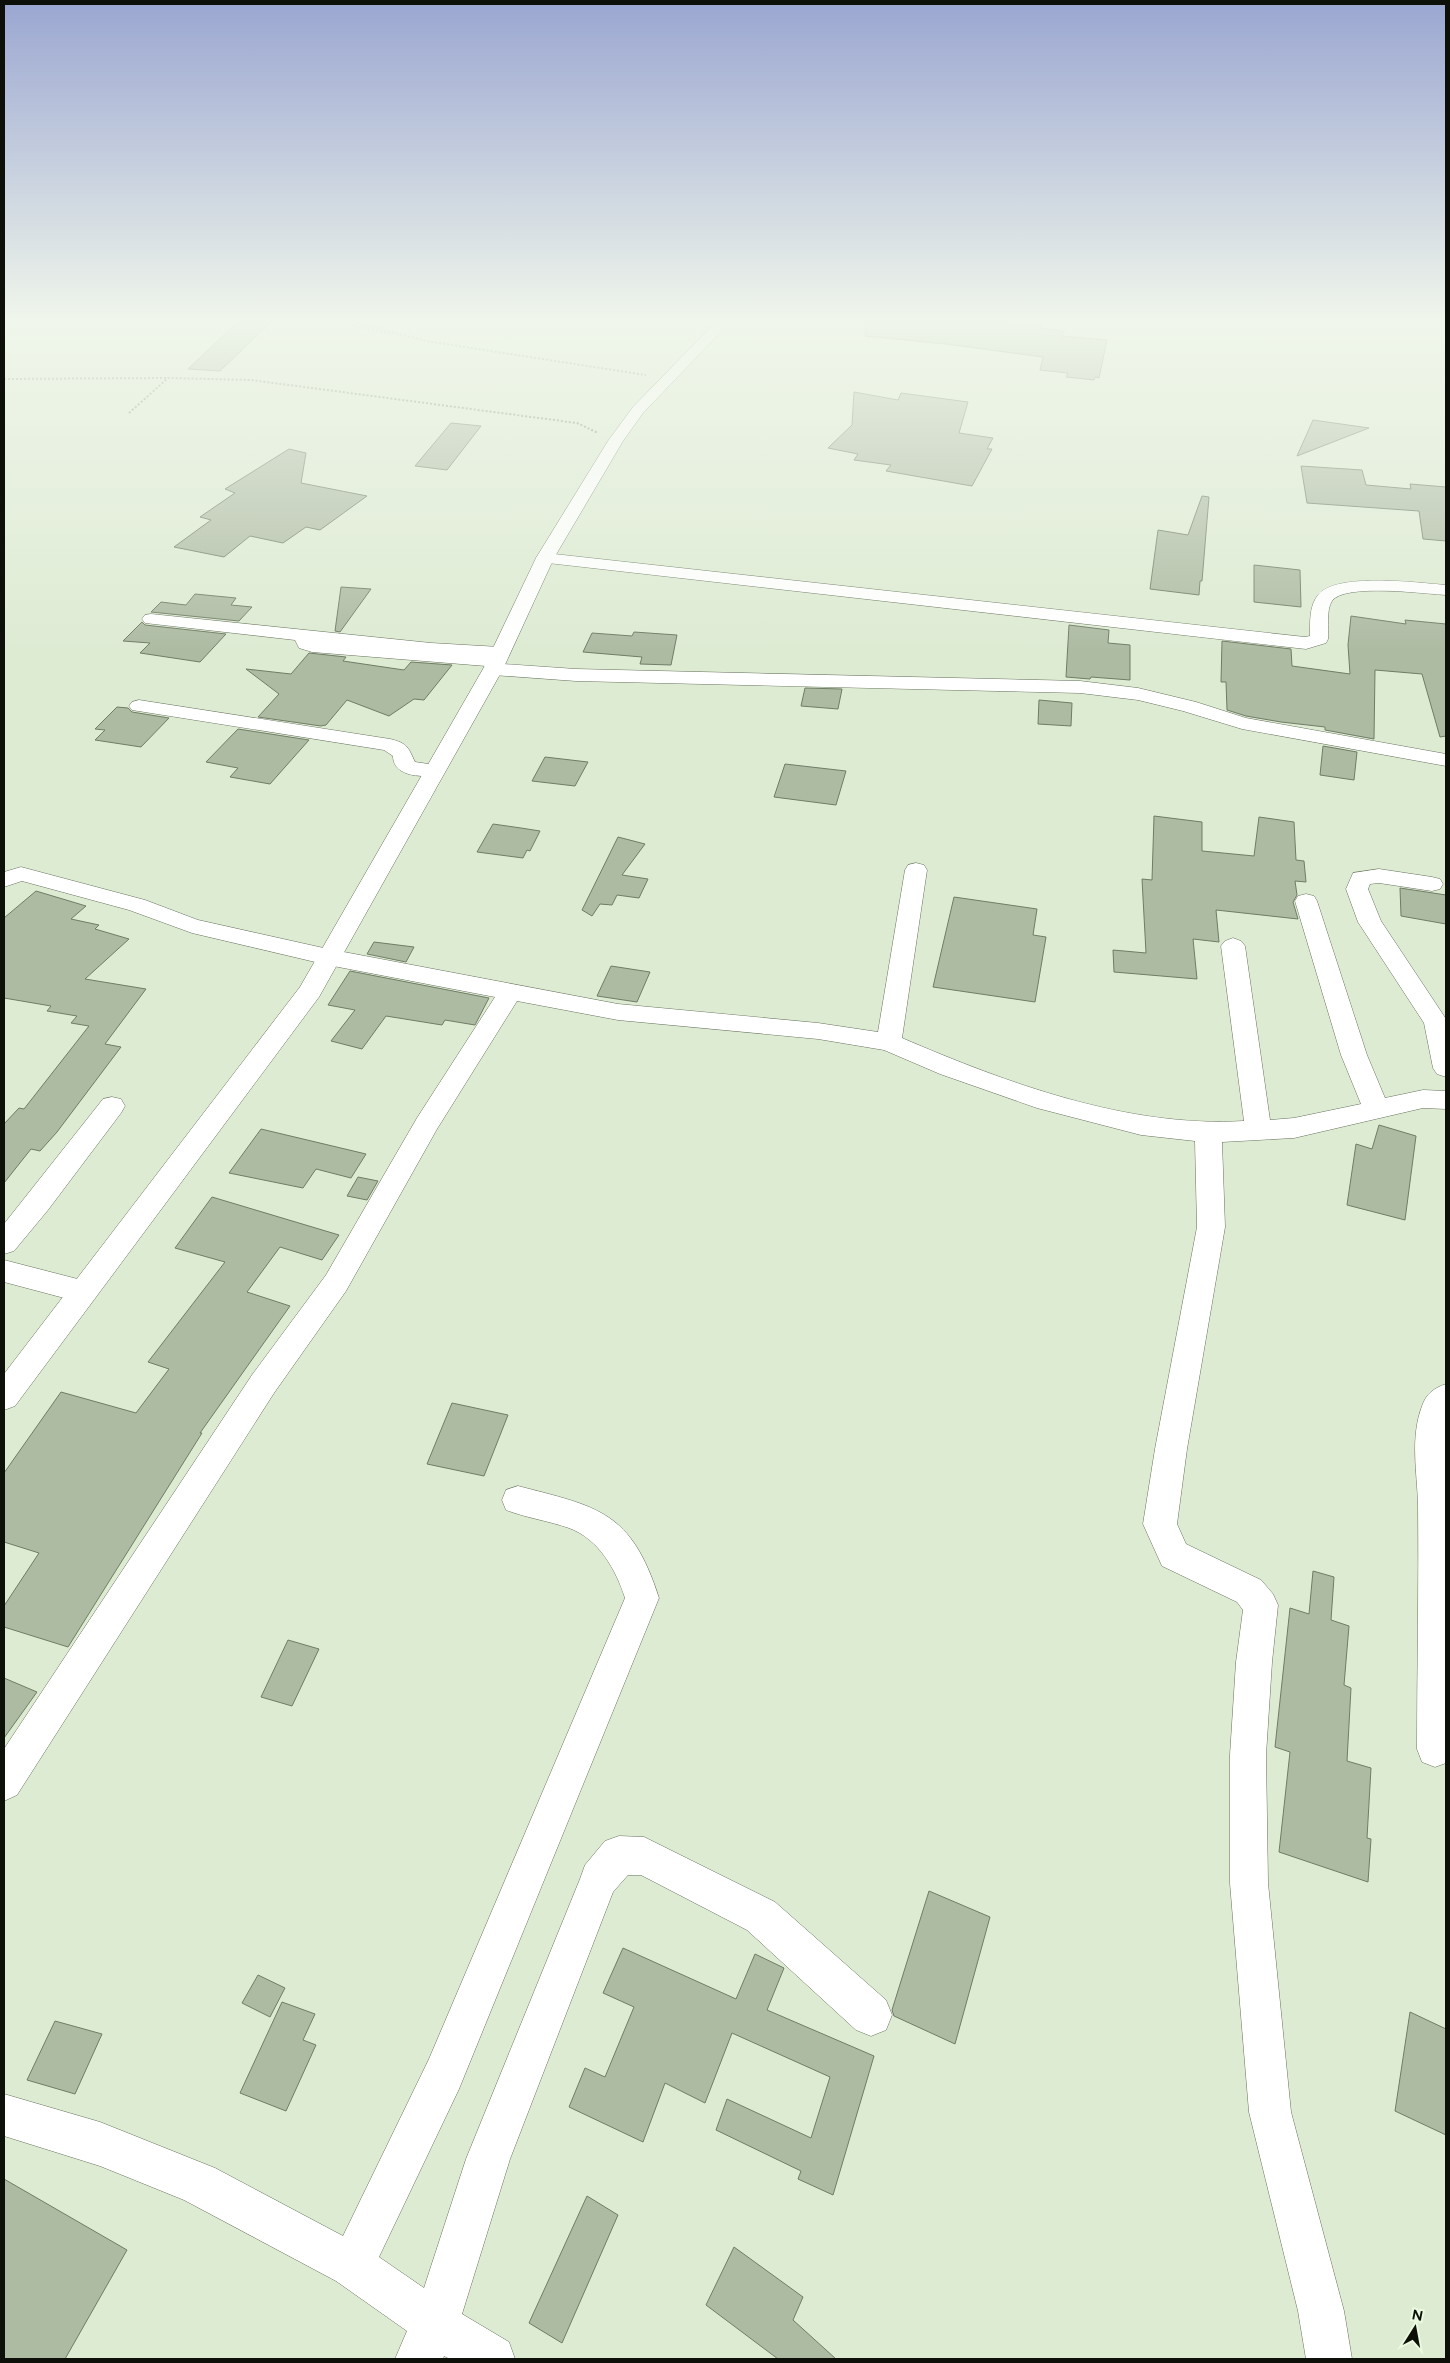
<svg xmlns="http://www.w3.org/2000/svg" width="1450" height="2363" font-family="Figtree,sans-serif">
<style>
.building{fill:#aebba3;stroke:#707c66}
.lines{fill:none;stroke-linecap:round;stroke-linejoin:round}
.minor-casing{stroke:#67725d;stroke-width:1}
.major-casing{stroke:#67725d;stroke-width:1}
.path{stroke:#848d7c;stroke-width:2;stroke-dasharray:2 2;stroke-linecap:butt}
.minor{fill:#fff;fill-rule:evenodd}
.major{fill:#fff;fill-rule:evenodd}
</style>
<rect width="100%" height="100%" fill="#deebd3"/>
<!-- building -->
<g class="building">
<path d="M239,321H272L220,371L188,369Z"/>
<path d="M866,321H1000L1042,325L1041,328L1064,331L1062,336L1107,340L1099,378L1095,377L1094,380L1066,377L1068,373L1040,370L1043,357L946,344L865,336Z"/>
<path d="M854,392L898,400L901,393L968,402L959,433L993,438L987,449H992L972,486L886,471L891,465L854,460L858,454L828,448L852,425Z"/>
<path d="M1313,420L1369,428L1297,456Z"/>
<path d="M451,423L481,426L447,470L415,466Z"/>
<path d="M289,449L306,453L301,483L367,496L320,530L306,527L283,543L250,536L224,557L174,547L211,520L200,517L235,493L225,489Z"/>
<path d="M1301,466L1362,470L1366,485L1411,489L1410,484L1446,487V541L1423,539L1419,511L1307,503Z"/>
<path d="M1202,496L1209,497L1202,581H1200L1199,595L1150,589L1158,530L1188,535Z"/>
<path d="M1254,565L1300,570L1301,607L1254,602Z"/>
<path d="M341,587L371,589L340,632L335,631Z"/>
<path d="M195,594L236,598L231,605L252,607L239,621L151,612L161,602L186,605Z"/>
<path d="M1351,616L1406,624L1405,620L1446,624V736L1440,737L1422,674L1375,670L1374,739L1325,730V727L1281,722L1246,716L1227,710L1226,682H1221L1222,641L1291,649L1292,666L1350,674L1348,645Z"/>
<path d="M142,622L145,625L226,634L200,662L140,653L150,643L123,641Z"/>
<path d="M1069,625L1109,630L1108,643L1130,645V680L1091,677L1090,679L1066,677Z"/>
<path d="M634,632L677,635L671,665L640,664L642,657L583,652L592,633L632,636Z"/>
<path d="M309,653L346,657L343,661L404,670L411,662L452,665L424,700L414,699L389,716L347,700L326,725L321,726L258,717L279,694L246,669L291,674Z"/>
<path d="M805,688L842,689L838,709L801,706Z"/>
<path d="M1039,700L1072,703L1071,726L1038,724Z"/>
<path d="M117,707L128,708L132,712L169,718L141,747L95,740L105,730L95,729Z"/>
<path d="M238,729L309,740L270,784L230,777L238,768L206,762Z"/>
<path d="M1323,746L1357,752L1354,780L1320,775Z"/>
<path d="M545,757L588,762L575,786L532,781Z"/>
<path d="M785,764L846,771L836,805L774,797Z"/>
<path d="M1154,816L1202,822V851L1254,856L1259,817L1294,822L1296,860L1304,861L1306,882L1295,881L1297,895L1293,902L1298,919L1216,910L1219,942L1193,939L1197,979L1114,972L1113,950L1146,953L1142,879L1152,880Z"/>
<path d="M493,824L521,828L540,831L530,851L527,850L523,858L477,852Z"/>
<path d="M618,837L645,844L622,875L648,879L639,898L617,895L612,905L600,904L592,916L582,910Z"/>
<path d="M1400,888L1446,895V924L1401,916Z"/>
<path d="M36,891L86,906L71,919L99,925L95,929L129,939L85,979L146,989L105,1044L121,1047L57,1132L40,1151L31,1149L4,1183V1124L19,1108L24,1109L89,1026L71,1023L77,1016L47,1011L51,1006L4,998V918Z"/>
<path d="M954,897L1037,909L1033,935L1046,937L1035,1002L933,987Z"/>
<path d="M374,942L414,947L406,962L367,954Z"/>
<path d="M611,966L650,972L637,1002L597,996Z"/>
<path d="M350,971L489,998L475,1025L445,1020L442,1025L386,1016L362,1049L331,1041L355,1010L328,1005Z"/>
<path d="M1379,1125L1416,1136L1405,1220L1347,1205L1356,1144L1372,1149Z"/>
<path d="M261,1129L366,1154L351,1178L316,1169L303,1188L229,1173Z"/>
<path d="M358,1177L378,1181L367,1200L347,1196Z"/>
<path d="M212,1197L339,1235L322,1260L280,1247L247,1292L290,1306L200,1433H202L68,1647L4,1627V1606L39,1553L4,1542V1473L61,1392L136,1413L169,1369L148,1362L225,1262L175,1248Z"/>
<path d="M452,1403L508,1415L484,1476L427,1464Z"/>
<path d="M1313,1571L1334,1577L1331,1620L1349,1626L1344,1685L1351,1688L1347,1761L1371,1768L1367,1838L1371,1839L1368,1882L1279,1852L1290,1752L1275,1747L1290,1608L1309,1614Z"/>
<path d="M288,1640L319,1649L292,1706L261,1697Z"/>
<path d="M4,1678L37,1692L4,1738Z"/>
<path d="M929,1891L990,1917L955,2044L894,2016L892,2010Z"/>
<path d="M623,1948L736,1999L755,1954L784,1968L767,2010L874,2056L833,2195L798,2179L801,2171L716,2130L727,2099L811,2138L830,2077L732,2033L705,2103L665,2083L643,2142L569,2107L585,2068L605,2077L634,2007L603,1993Z"/>
<path d="M258,1975L285,1988L270,2017L242,2003Z"/>
<path d="M282,2002L315,2014L303,2040L316,2045L286,2111L240,2093Z"/>
<path d="M1410,2012L1446,2029V2135L1395,2111Z"/>
<path d="M55,2021L102,2034L75,2094L27,2080Z"/>
<path d="M4,2179L127,2250L65,2359H4Z"/>
<path d="M587,2196L618,2215L562,2343L529,2323Z"/>
<path d="M734,2247L803,2297L793,2320L836,2359H778L706,2305Z"/>
</g>
<g class="lines">
<defs>
<g id="minor">
<path d="M545,553L1305,637L1310,636C1310,623 1309,606 1318,595C1336,572 1419,583 1446,585V595C1426,594 1344,583 1332,601C1326,610 1329,628 1328,639L1326,643L1306,649L539,562L536,558L539,554Z"/>
<path d="M151,614L431,643L500,647L507,649L509,653L503,658L506,661L503,664L576,669L1080,681L1138,688L1196,702L1246,718L1446,754V766L1242,729L1183,711L1138,700L1080,693L576,681L493,675L486,673L483,669L486,666L312,652L299,648L295,640L145,623L142,619L145,615Z"/>
<path d="M139,700L390,739C408,743 409,749 415,762L442,766L445,770L442,774C426,778 393,778 393,756L384,750L132,710L129,706L132,702Z"/>
<path d="M916,863L924,865L927,870L902,1038C1007,1083 1128,1128 1244,1121L1221,946L1225,941L1233,938L1241,941L1245,946L1270,1120L1294,1118L1361,1104L1341,1055L1295,901L1298,896L1306,894L1314,896L1317,901L1367,1055L1385,1098L1423,1090L1446,1091V1109L1423,1108L1294,1138L1222,1142L1225,1227L1187,1449L1177,1524L1186,1544L1261,1580L1273,1594L1278,1605L1272,1662L1266,1755L1268,1883L1291,2112L1344,2311L1352,2359H1306L1298,2311L1249,2112L1230,1883V1755L1236,1662L1243,1610L1237,1602L1162,1566L1143,1524L1155,1449L1197,1227L1195,1141L1141,1135L1037,1108L940,1074L884,1050L818,1039L618,1020L517,1001L437,1129L346,1291L274,1393L17,1795L4,1801V1749L252,1375L326,1275L417,1118L495,997L328,965L192,933L129,910L22,881L4,887V872L21,867L145,900L198,920L328,949L618,1004L818,1023L878,1032L905,870L908,865Z"/>
<path d="M1379,869L1432,877L1440,879L1443,884L1440,889L1432,891L1379,883L1370,884L1368,889L1381,921L1446,1019V1077L1437,1074L1433,1068L1424,1023L1358,922L1346,889L1353,873Z"/>
<path d="M112,1097L121,1099L125,1106L121,1113L48,1210L14,1251L4,1254V1224L103,1099Z"/>
<path d="M4,1260L93,1283L98,1291L93,1299L83,1303L4,1282Z"/>
<path d="M1446,1384V1763L1435,1767L1422,1762L1417,1749C1417,1668 1419,1586 1418,1504C1417,1472 1410,1438 1422,1406C1426,1394 1434,1388 1446,1384Z"/>
<path d="M518,1486C599,1507 631,1511 659,1598L459,2089L379,2257L424,2288L466,2159L580,1879L585,1865L605,1841L619,1836L644,1837L775,1902L886,2000L892,2015L886,2030L871,2036L856,2030L747,1930L641,1875H628L613,1892L510,2159L462,2314L509,2342L515,2359H450L444,2356L443,2359H395L407,2331L336,2281L184,2200L100,2166L4,2136V2094L100,2122L215,2168L343,2236L429,2059L625,1598C616,1570 599,1539 569,1528C549,1521 527,1518 506,1510L502,1500L506,1490Z"/>
</g>
<path id="major" d="M717,321H731L643,413L623,441L554,558L503,669L319,997L15,1406L4,1410V1374L300,987L483,669L536,558L608,441L633,407Z"/>
</defs>
<!-- minor casing -->
<use href="#minor" class="minor-casing"/>
<!-- major casing -->
<use href="#major" class="major-casing"/>
<!-- path -->
<g class="path">
<path d="M329,321L392,334"/>
<path d="M350,321L426,341L646,375"/>
<path d="M4,379L168,378"/>
<path d="M129,413L168,378L251,380L577,423L598,433"/>
</g>
<!-- minor -->
<use href="#minor" class="minor"/>
<!-- major -->
<use href="#major" class="major"/>
</g>
<!-- sky -->
<linearGradient id="sky" x2="0" y2="1"><stop stop-color="#9aa6d1"/><stop offset="0.49" stop-color="#f0f6eb"/><stop offset="1" stop-color="#f0f6eb" stop-opacity="0"/></linearGradient>
<rect width="1450" height="652" fill="url(#sky)"/>
<!-- border -->
<rect width="1450" height="2363" fill="none" stroke="#0c1008" stroke-width="10"/>
<!-- north arrow -->
<g transform="translate(1415 2328) rotate(11)" stroke="#ebf9e0" stroke-width="4" paint-order="stroke">
<path d="M0-4L9 19L0 12L-9 19Z" fill="#0c1008"/>
<text y="-8" font-size="14" font-weight="bold" text-anchor="middle" fill="#0c1008">N</text>
</g>
</svg>
